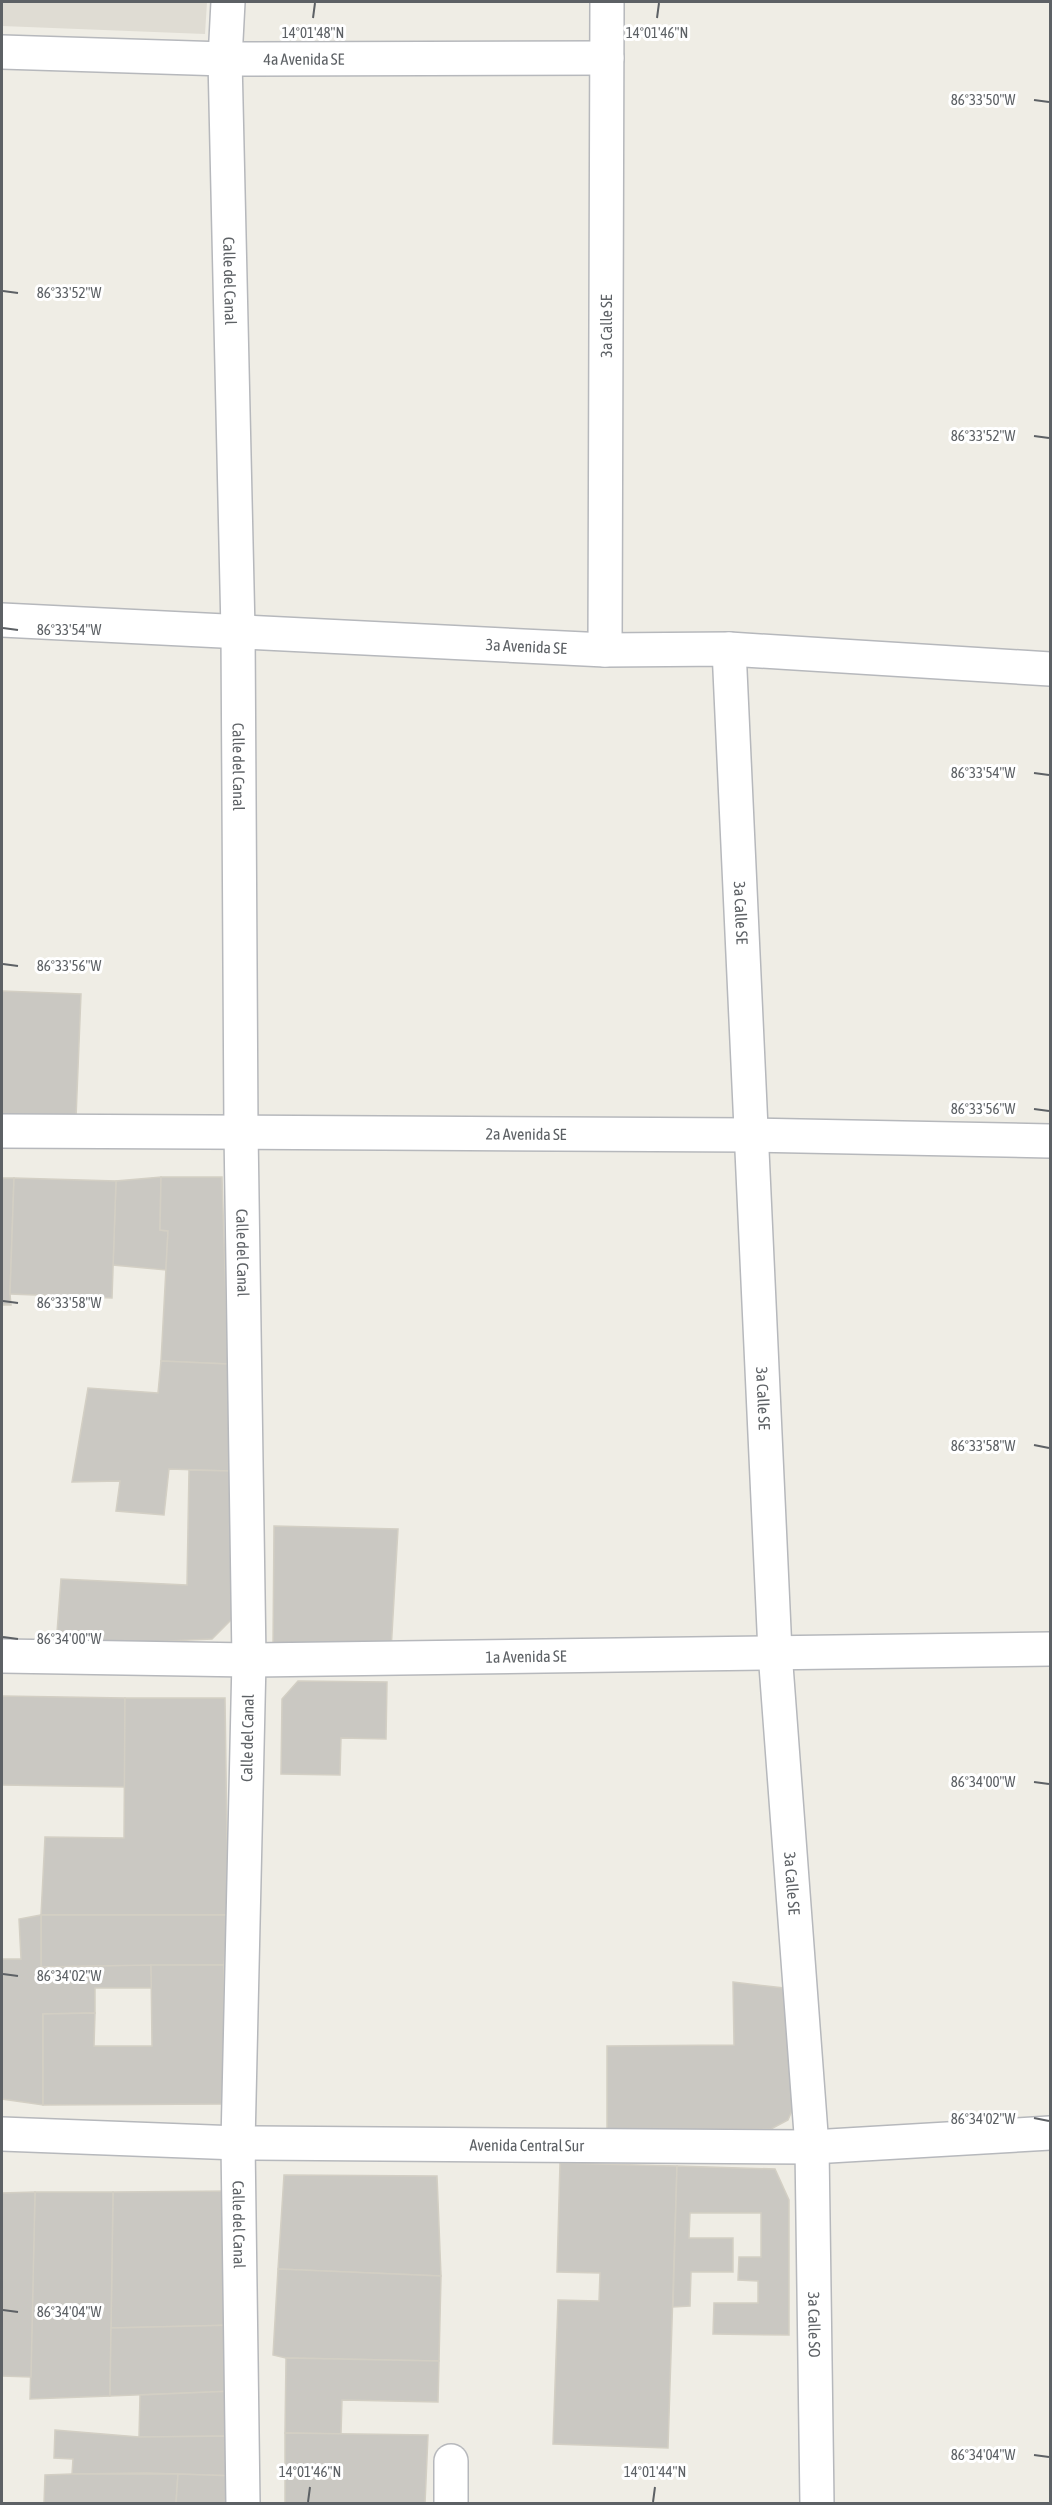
<svg xmlns="http://www.w3.org/2000/svg" width="1052" height="2505" font-family="'Asap Condensed',sans-serif">
<style>
.education{fill:#dfdcd3}
.building{fill:#cac8c2;stroke:#d3cfc4;stroke-width:1.5}
.lines{fill:none;stroke-linecap:round;stroke-linejoin:round}
.minor-casing{stroke:#b6b8bc;stroke-width:36}
.minor{stroke:#fff;stroke-width:33}
.ticks{fill:none;stroke:#5d6165;stroke-width:2}
.labels{text-anchor:middle;stroke-width:6;stroke-linejoin:round;paint-order:stroke}
.street-label{font-size:16px;fill:#5d6165;stroke:#fff}
.ticks-label{font-size:15px;text-anchor:middle;fill:#5d6165;stroke:#fff;stroke-width:6;stroke-linejoin:round;paint-order:stroke}
</style>
<rect width="100%" height="100%" fill="#efede5"/>
<!-- education -->
<path class="education" d="M2,2H207L205,34L2,26Z"/>
<!-- building -->
<g class="building">
<path d="M2,991L81,994L76,1118L2,1115Z"/>
<path d="M161,1177L160,1230L168,1231L166,1270L113,1265L116,1181Z"/>
<path d="M161,1177H222L228,1364L161,1361L168,1231L160,1230Z"/>
<path d="M2,1178H14L10,1294L11,1305H2Z"/>
<path d="M14,1178L116,1181L112,1298L10,1294Z"/>
<path d="M161,1361L228,1364L231,1471L169,1469L164,1515L116,1511L120,1481L72,1482L88,1388L158,1393Z"/>
<path d="M189,1470L231,1471L233,1618L212,1639L56,1646L61,1579L187,1585Z"/>
<path d="M274,1526L398,1529L391,1651L273,1648Z"/>
<path d="M298,1681L387,1682L386,1739L341,1738L340,1775L281,1774L282,1699Z"/>
<path d="M2,1696L125,1698V1787L2,1785Z"/>
<path d="M125,1698H225L228,1915H41L45,1837L124,1838Z"/>
<path d="M41,1915H228L224,1965L41,1967Z"/>
<path d="M41,1915V1967L151,1965L152,1988H95V2013L43,2014V2105L2,2099V1959H21L19,1919Z"/>
<path d="M151,1965H224V2104L43,2105V2014L95,2013L94,2046H152Z"/>
<path d="M733,1982L784,1988L794,2106L788,2120L771,2129L607,2130V2046L734,2045Z"/>
<path d="M560,2163L677,2166L668,2448L553,2444L558,2300L599,2301L600,2273L557,2272Z"/>
<path d="M677,2166L775,2169L789,2200V2335L713,2334L714,2303H758V2281L738,2280L739,2257H761V2213H690L689,2238H733V2272H691L690,2306L673,2307Z"/>
<path d="M284,2175L437,2176L441,2276L278,2269Z"/>
<path d="M235,2191L237,2325L111,2328L113,2192Z"/>
<path d="M35,2192H113L110,2396L30,2399Z"/>
<path d="M35,2192L31,2377L2,2376V2193Z"/>
<path d="M278,2269L441,2276L439,2361L286,2358L273,2355Z"/>
<path d="M237,2325L235,2391L110,2396L111,2328Z"/>
<path d="M286,2358L439,2361L438,2402L342,2400L341,2434L285,2433Z"/>
<path d="M235,2391L236,2436L139,2437L140,2395Z"/>
<path d="M55,2430L139,2437L236,2436L235,2476L147,2473L72,2474L73,2459L54,2458Z"/>
<path d="M285,2433L428,2435L425,2504H285Z"/>
<path d="M72,2474H178L176,2504H44L45,2475Z"/>
<path d="M178,2474L235,2476L234,2504H176Z"/>
</g>
<g class="lines">
<defs>
<g id="minor">
<path id="s1" d="M228,2L225,59L238,631L241,1131L249,1660L238,2143L243,2504"/>
<path id="s2" d="M2,52L225,59L607,58"/>
<path id="s3" d="M2,620L605,650L729,649L1050,669"/>
<path id="s4" d="M729,649L775,1652L812,2147L817,2504"/>
<path id="s5" d="M605,650L607,2"/>
<path id="s6" d="M2,1131L752,1135L1050,1141"/>
<path id="s7" d="M2,1656L249,1660L1050,1649"/>
<path id="s8" d="M2,2134L238,2143L812,2147L1050,2133"/>
<path d="M451,2504V2461"/>
</g>
</defs>
<!-- minor casing -->
<use href="#minor" class="minor-casing"/>
<!-- minor -->
<use href="#minor" class="minor"/>
</g>
<!-- ticks -->
<path class="ticks" d="M313,18L315,3M657,18L659,3M1034,100L1049,102M3,291L18,293M1034,436L1049,438M3,628L18,630M1034,773L1049,775M3,964L18,966M1034,1109L1049,1111M3,1301L18,1303M1034,1445L1049,1448M3,1637L18,1639M1034,1782L1049,1784M3,1974L18,1976M1034,2118L1049,2121M3,2310L18,2312M1034,2455L1049,2457M308,2502L310,2487M653,2502L655,2487"/>
<g class="labels">
<!-- street labels -->
<g class="street-label">
<text dy="6" stroke="none"><textPath href="#s2" startOffset="302">4a Avenida SE</textPath></text>
<text dy="6" stroke="none"><textPath href="#s1" startOffset="279">Calle del Canal</textPath></text>
<text dy="6" stroke="none"><textPath href="#s5" startOffset="324">3a Calle SE</textPath></text>
<text dy="6" stroke="none"><textPath href="#s3" startOffset="525">3a Avenida SE</textPath></text>
<text dy="6" stroke="none"><textPath href="#s1" startOffset="765">Calle del Canal</textPath></text>
<text dy="6" stroke="none"><textPath href="#s4" startOffset="264">3a Calle SE</textPath></text>
<text dy="6" stroke="none"><textPath href="#s6" startOffset="524">2a Avenida SE</textPath></text>
<text dy="6" stroke="none"><textPath href="#s1" startOffset="1251">Calle del Canal</textPath></text>
<text dy="6" stroke="none"><textPath href="#s4" startOffset="750">3a Calle SE</textPath></text>
<text dy="6" stroke="none"><textPath href="#s7" startOffset="524">1a Avenida SE</textPath></text>
<text transform="translate(247 1738) rotate(-89)" y="6">Calle del Canal</text>
<text dy="6" stroke="none"><textPath href="#s4" startOffset="1236">3a Calle SE</textPath></text>
<text dy="6" stroke="none"><textPath href="#s8" startOffset="525">Avenida Central Sur</textPath></text>
<text dy="6" stroke="none"><textPath href="#s1" startOffset="2223">Calle del Canal</textPath></text>
<text dy="6" stroke="none"><textPath href="#s4" startOffset="1678">3a Calle SO</textPath></text>
</g>
</g>
<g class="ticks-label">
<text x="313" y="38">14°01'48"N</text>
<text x="657" y="38">14°01'46"N</text>
<text x="983" y="105">86°33'50"W</text>
<text x="69" y="298">86°33'52"W</text>
<text x="983" y="441">86°33'52"W</text>
<text x="69" y="635">86°33'54"W</text>
<text x="983" y="778">86°33'54"W</text>
<text x="69" y="971">86°33'56"W</text>
<text x="983" y="1114">86°33'56"W</text>
<text x="69" y="1308">86°33'58"W</text>
<text x="983" y="1451">86°33'58"W</text>
<text x="69" y="1644">86°34'00"W</text>
<text x="983" y="1787">86°34'00"W</text>
<text x="69" y="1981">86°34'02"W</text>
<text x="983" y="2124">86°34'02"W</text>
<text x="69" y="2317">86°34'04"W</text>
<text x="983" y="2460">86°34'04"W</text>
<text x="310" y="2477">14°01'46"N</text>
<text x="655" y="2477">14°01'44"N</text>
</g>
<!-- border -->
<rect width="1052" height="2505" fill="none" stroke="#5d6165" stroke-width="6"/>
</svg>
